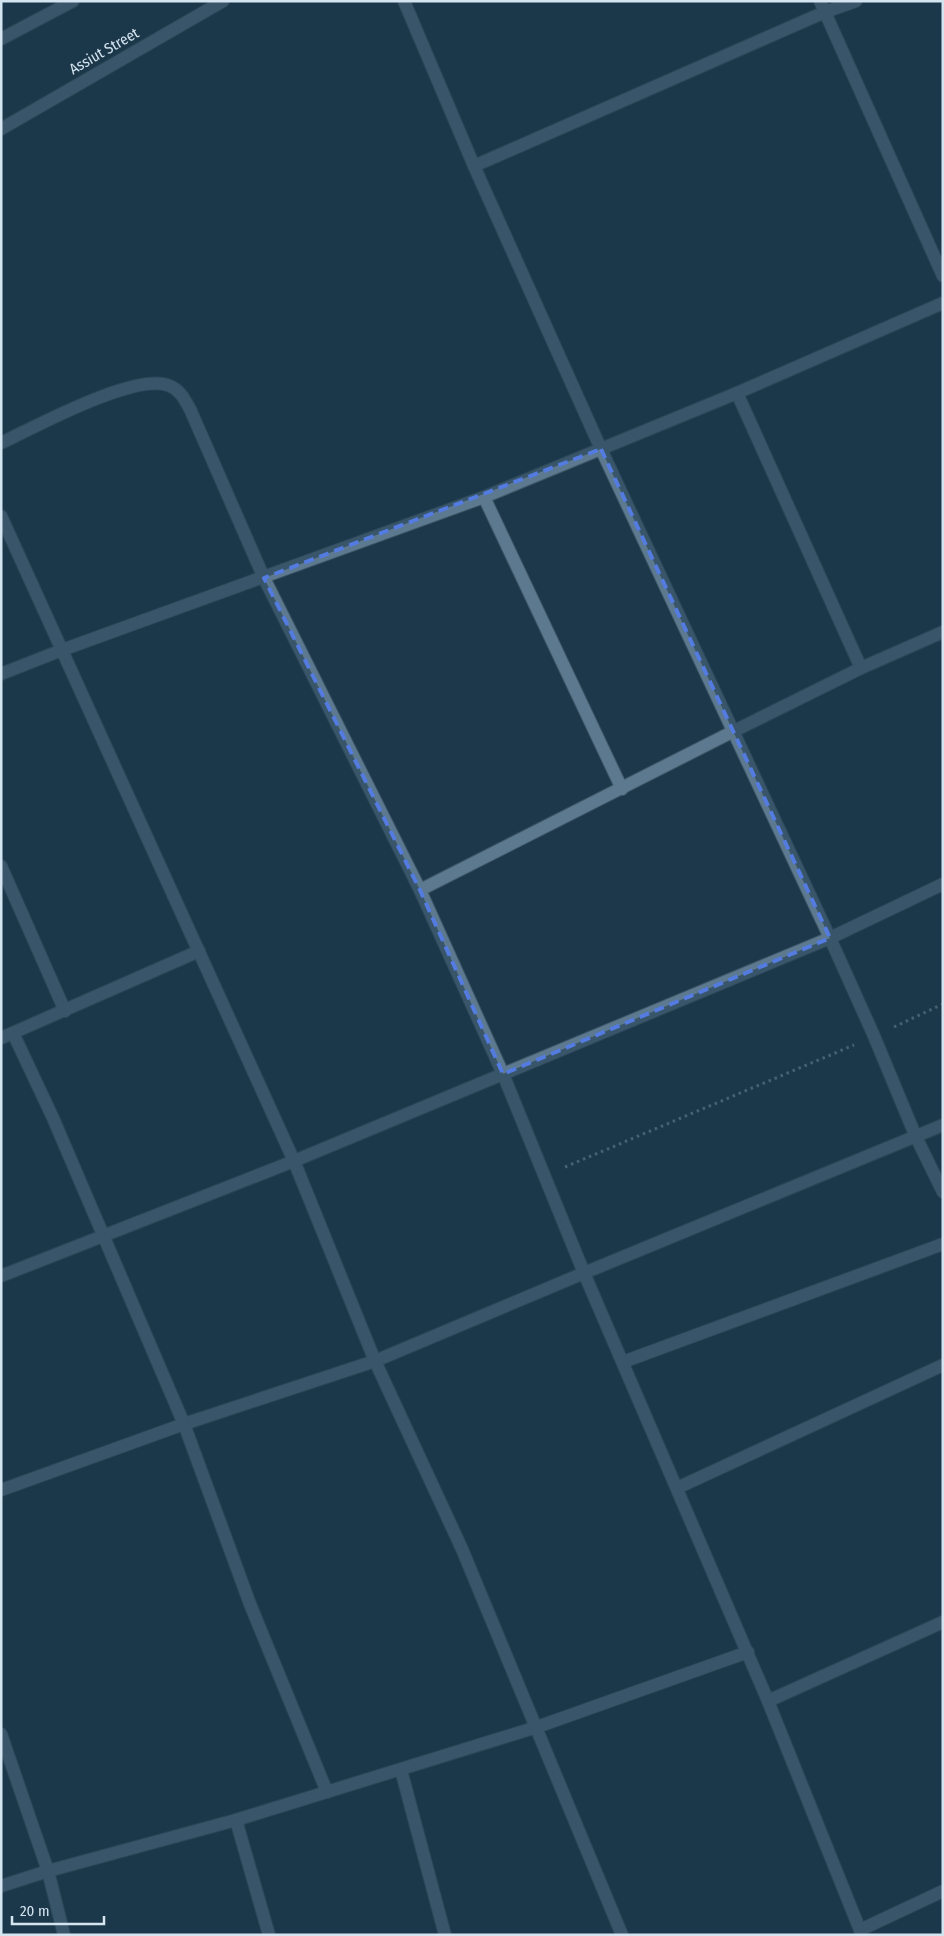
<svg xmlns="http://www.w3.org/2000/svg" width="944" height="1936" font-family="'Fira Sans Condensed',sans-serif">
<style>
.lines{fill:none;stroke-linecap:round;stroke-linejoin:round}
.minor-casing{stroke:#3e5666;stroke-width:14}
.tertiary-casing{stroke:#3e5666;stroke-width:14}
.path{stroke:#7c92a1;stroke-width:3;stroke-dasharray:2.5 4;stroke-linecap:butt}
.minor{stroke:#5c798f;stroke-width:12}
.tertiary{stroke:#5c798f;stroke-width:12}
.marked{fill:none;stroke:#547bdf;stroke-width:4;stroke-dasharray:10 6;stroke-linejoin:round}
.labels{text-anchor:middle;stroke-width:4;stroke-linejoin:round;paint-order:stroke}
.street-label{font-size:15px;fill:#d4e4f0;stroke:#1c384a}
</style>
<rect width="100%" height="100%" fill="#1c384a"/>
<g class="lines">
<defs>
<g id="minor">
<path d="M404,1L474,166L601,449L830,938L874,1036L916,1137L943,1192"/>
<path d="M474,166L825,12L856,1"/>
<path d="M737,393L861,668"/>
<path d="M1,443C35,427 137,371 170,386C180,390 185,400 190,409L264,578L420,890L503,1074L584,1273L768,1701L862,1935"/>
<path d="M484,497L622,789"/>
<path d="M1,516L294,1161L375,1361L462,1549L622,1935"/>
<path d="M1,674L62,650L484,497L737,393L943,303"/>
<path d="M1,866L65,1011"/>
<path d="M420,890L734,731L861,668L943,632"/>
<path d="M13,1033L53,1118L184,1424L250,1604L327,1792"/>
<path d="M1,1038L199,951"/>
<path d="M1,1276L294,1161L503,1074L830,938L943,884"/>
<path d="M623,1362L943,1244"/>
<path d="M677,1488L943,1365"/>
<path d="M1,1490L184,1424L375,1361L584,1273L943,1125"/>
<path d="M768,1701L943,1622"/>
<path d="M1,1734L48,1871L64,1935"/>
<path d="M401,1770L445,1935"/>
<path d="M236,1820L269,1935"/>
<path d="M1,1886L48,1871L236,1820L537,1727L748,1652"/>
<path d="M860,1930L943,1891"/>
</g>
<g id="tertiary">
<path d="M820,1L943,276"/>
<path d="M1,39L73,1"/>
<path d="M1,129L223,1"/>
</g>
</defs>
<!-- minor casing -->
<use href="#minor" class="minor-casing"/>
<!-- tertiary casing -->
<use href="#tertiary" class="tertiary-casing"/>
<!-- path -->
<g class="path">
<path d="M894,1027L943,1004"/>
<path d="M565,1167L854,1045"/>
</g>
<!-- minor -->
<use href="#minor" class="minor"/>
<!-- tertiary -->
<use href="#tertiary" class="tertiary"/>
</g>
<!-- marked area -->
<path d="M0 0H944V1936H0ZM601,449L830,938L503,1074L420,890L264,578Z" fill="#1c384a" fill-opacity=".55" fill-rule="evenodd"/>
<path class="marked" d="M601,449L830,938L503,1074L420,890L264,578Z"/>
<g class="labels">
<!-- street labels -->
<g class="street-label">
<text transform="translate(104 51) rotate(-30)" y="5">Assiut Street</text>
</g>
</g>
<!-- border -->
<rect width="944" height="1936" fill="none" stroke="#d4e4f0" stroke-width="5"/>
<!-- scale -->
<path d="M12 1916v8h92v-8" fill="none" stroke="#d4e4f0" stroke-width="2.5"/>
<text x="20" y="1916" font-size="15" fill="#d4e4f0" stroke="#1c384a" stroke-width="4" paint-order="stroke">20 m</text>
</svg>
